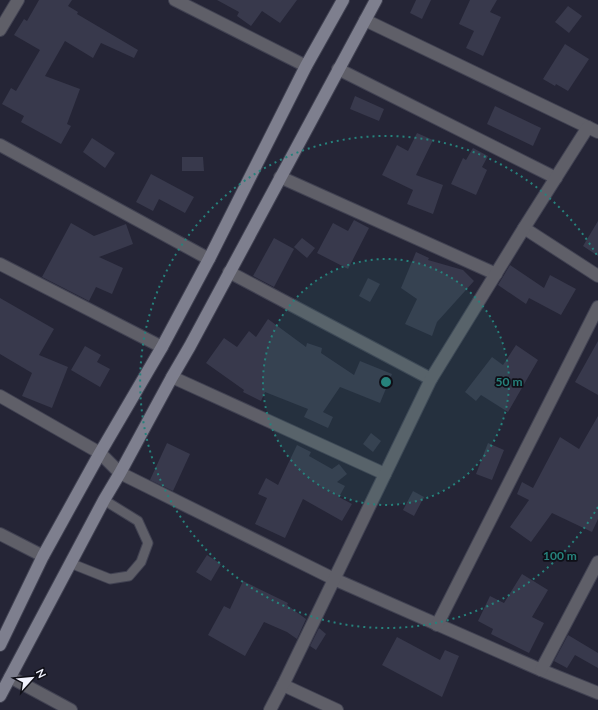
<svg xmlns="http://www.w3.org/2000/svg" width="598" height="710" font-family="Lato,sans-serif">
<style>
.building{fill:#38394c}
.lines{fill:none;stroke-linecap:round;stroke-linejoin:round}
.lane-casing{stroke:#414252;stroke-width:11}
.street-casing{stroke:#414252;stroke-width:14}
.secondary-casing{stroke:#414252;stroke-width:14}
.lane{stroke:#5f5f68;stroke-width:9}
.street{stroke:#5f5f68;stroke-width:12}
.secondary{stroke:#7e7f8e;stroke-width:12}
.ring{fill:none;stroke:#26827c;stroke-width:2;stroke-dasharray:2 4}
.centre{fill:#26827c;stroke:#0f0f17;stroke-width:2}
.ring-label{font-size:12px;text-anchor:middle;font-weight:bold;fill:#26827c;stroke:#0f0f17;stroke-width:3.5;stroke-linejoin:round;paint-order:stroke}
</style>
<rect width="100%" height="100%" fill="#252536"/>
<!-- building -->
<g class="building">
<path d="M39,0H72L68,6L78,12L77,14L138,50L134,58L101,43L93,58L65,41L45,76L80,89L67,124L71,126L61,144L21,122L24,116L2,104L11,88L16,91L40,50L14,35L24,19L27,21Z"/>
<path d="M217,0H297L280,23L262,11L251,26L237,16L239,12Z"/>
<path d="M416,0H431L422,19L410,13Z"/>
<path d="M470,0H497L490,12L501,17L483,56L466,48L474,31L459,24Z"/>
<path d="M568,6L582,16L569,33L555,22Z"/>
<path d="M565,44L589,59L568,91L556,84L555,86L543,79Z"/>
<path d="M355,96L384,109L379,121L350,109Z"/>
<path d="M495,106L541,128L533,146L487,124Z"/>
<path d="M417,133L433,140L416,175L443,185L433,214L407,204L413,190L382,175L397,145L408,151Z"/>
<path d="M92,138L115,153L105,168L83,152Z"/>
<path d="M473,148L488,156L482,167L487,170L476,195L451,184L463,158L466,160Z"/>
<path d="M182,157H203L204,171H182Z"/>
<path d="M151,174L194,197L185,213L159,199L153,211L136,202Z"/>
<path d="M354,220L369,228L348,269L317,253L333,223L348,231Z"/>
<path d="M598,221V256L583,246Z"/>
<path d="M71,223L94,236L126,224L133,244L99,257L123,268L112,294L96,287L89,301L42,277Z"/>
<path d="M274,238L294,249L274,287L253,276Z"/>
<path d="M302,238L315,248L307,258L294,247Z"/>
<path d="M416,252L429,258L428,260L463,270L474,281L437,322L432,336L405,324L417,299L401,288Z"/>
<path d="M510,265L544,288L550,275L576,289L561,315L529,298L526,304L498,285Z"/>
<path d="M368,278L380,284L370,302L359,296Z"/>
<path d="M0,298L54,329L39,355L68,367L52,408L22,396L32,373L0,354Z"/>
<path d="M268,319L306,347L307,343L322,348L321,353L354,375L360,361L392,374L380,403L340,387L323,412L333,417L328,428L304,417L308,409L265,392L261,401L243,392L244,390L206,363L224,338L237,347L249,331L256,337Z"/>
<path d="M598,341V395L575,382Z"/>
<path d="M516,345L538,360L508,412L481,395L476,401L465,392L492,357L503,365Z"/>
<path d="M85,346L101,355L97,362L110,369L100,387L71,370Z"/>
<path d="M598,416V519L592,532L552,513L531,542L510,527L529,500L517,494L522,482L533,488L560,437L579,449Z"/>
<path d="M371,433L381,441L373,452L363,444Z"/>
<path d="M167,443L190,454L173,491L150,480Z"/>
<path d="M488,443L504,450L492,480L476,474Z"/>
<path d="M297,445L311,452L309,456L332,469L339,464L347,474L337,482L345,486L339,497L352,504L342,521L303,499L285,538L255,524L267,498L258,494L266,478L278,485Z"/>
<path d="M413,491L424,497L414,516L403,510Z"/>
<path d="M207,555L221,564L211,581L196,572Z"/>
<path d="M522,574L548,590L532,617L544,623L529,653L491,634L493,629L478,621L490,596L504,603Z"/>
<path d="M243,581L288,603L287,605L306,619L297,639L287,632L264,622L245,656L208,635L224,606L230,609Z"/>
<path d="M319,628L326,634L316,650L310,646Z"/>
<path d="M568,635L598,653V668L575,655L567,668L554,661Z"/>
<path d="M397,637L440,660L445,650L459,656L442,697L382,665Z"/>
</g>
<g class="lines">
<defs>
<path id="lane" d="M70,563L110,579L129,576L141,562L148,543L138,521L104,500"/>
<g id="street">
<path d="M175,0L306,66"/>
<path d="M365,20L598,132"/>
<path d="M0,30L18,0"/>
<path d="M338,69L556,178"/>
<path d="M0,145L209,259"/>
<path d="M280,177L496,274"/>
<path d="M524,228L598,276"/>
<path d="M0,264L162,347"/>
<path d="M229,272L431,379"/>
<path d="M172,377L385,474"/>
<path d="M0,396L100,453L120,473L334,579L541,670L598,693"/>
<path d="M0,534L43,556"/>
<path d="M437,625L598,307"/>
<path d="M541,670L598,562"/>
<path d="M10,677L71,710"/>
<path d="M283,685L337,710"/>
<path d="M270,710L283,685L431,379L524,228L588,127"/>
</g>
<g id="secondary">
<path d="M0,645L43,556L100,453L162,347L209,259L306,66L343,0"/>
<path d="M0,696L104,500L120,473L172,377L190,346L376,0"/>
</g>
</defs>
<!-- lane casing -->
<use href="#lane" class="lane-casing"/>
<!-- street casing -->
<use href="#street" class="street-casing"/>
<!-- secondary casing -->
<use href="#secondary" class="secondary-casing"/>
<!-- lane -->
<use href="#lane" class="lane"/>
<!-- street -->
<use href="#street" class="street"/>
<!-- secondary -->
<use href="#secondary" class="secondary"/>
</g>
<!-- distance rings -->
<circle cx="386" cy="382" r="123" fill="#26827c" fill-opacity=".12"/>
<g class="ring">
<circle cx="386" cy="382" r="123"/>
<path d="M598 507A246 246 0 1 1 598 257"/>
</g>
<circle cx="386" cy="382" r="6" class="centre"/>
<g class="ring-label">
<text x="509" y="386">50 m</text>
<text x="560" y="560">100 m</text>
</g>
<!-- north arrow -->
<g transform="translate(32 678) rotate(63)" stroke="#0f0f17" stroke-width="3" paint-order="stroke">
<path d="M0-3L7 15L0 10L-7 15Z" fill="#f0f1fd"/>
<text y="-6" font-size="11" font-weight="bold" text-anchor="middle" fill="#f0f1fd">N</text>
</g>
</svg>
